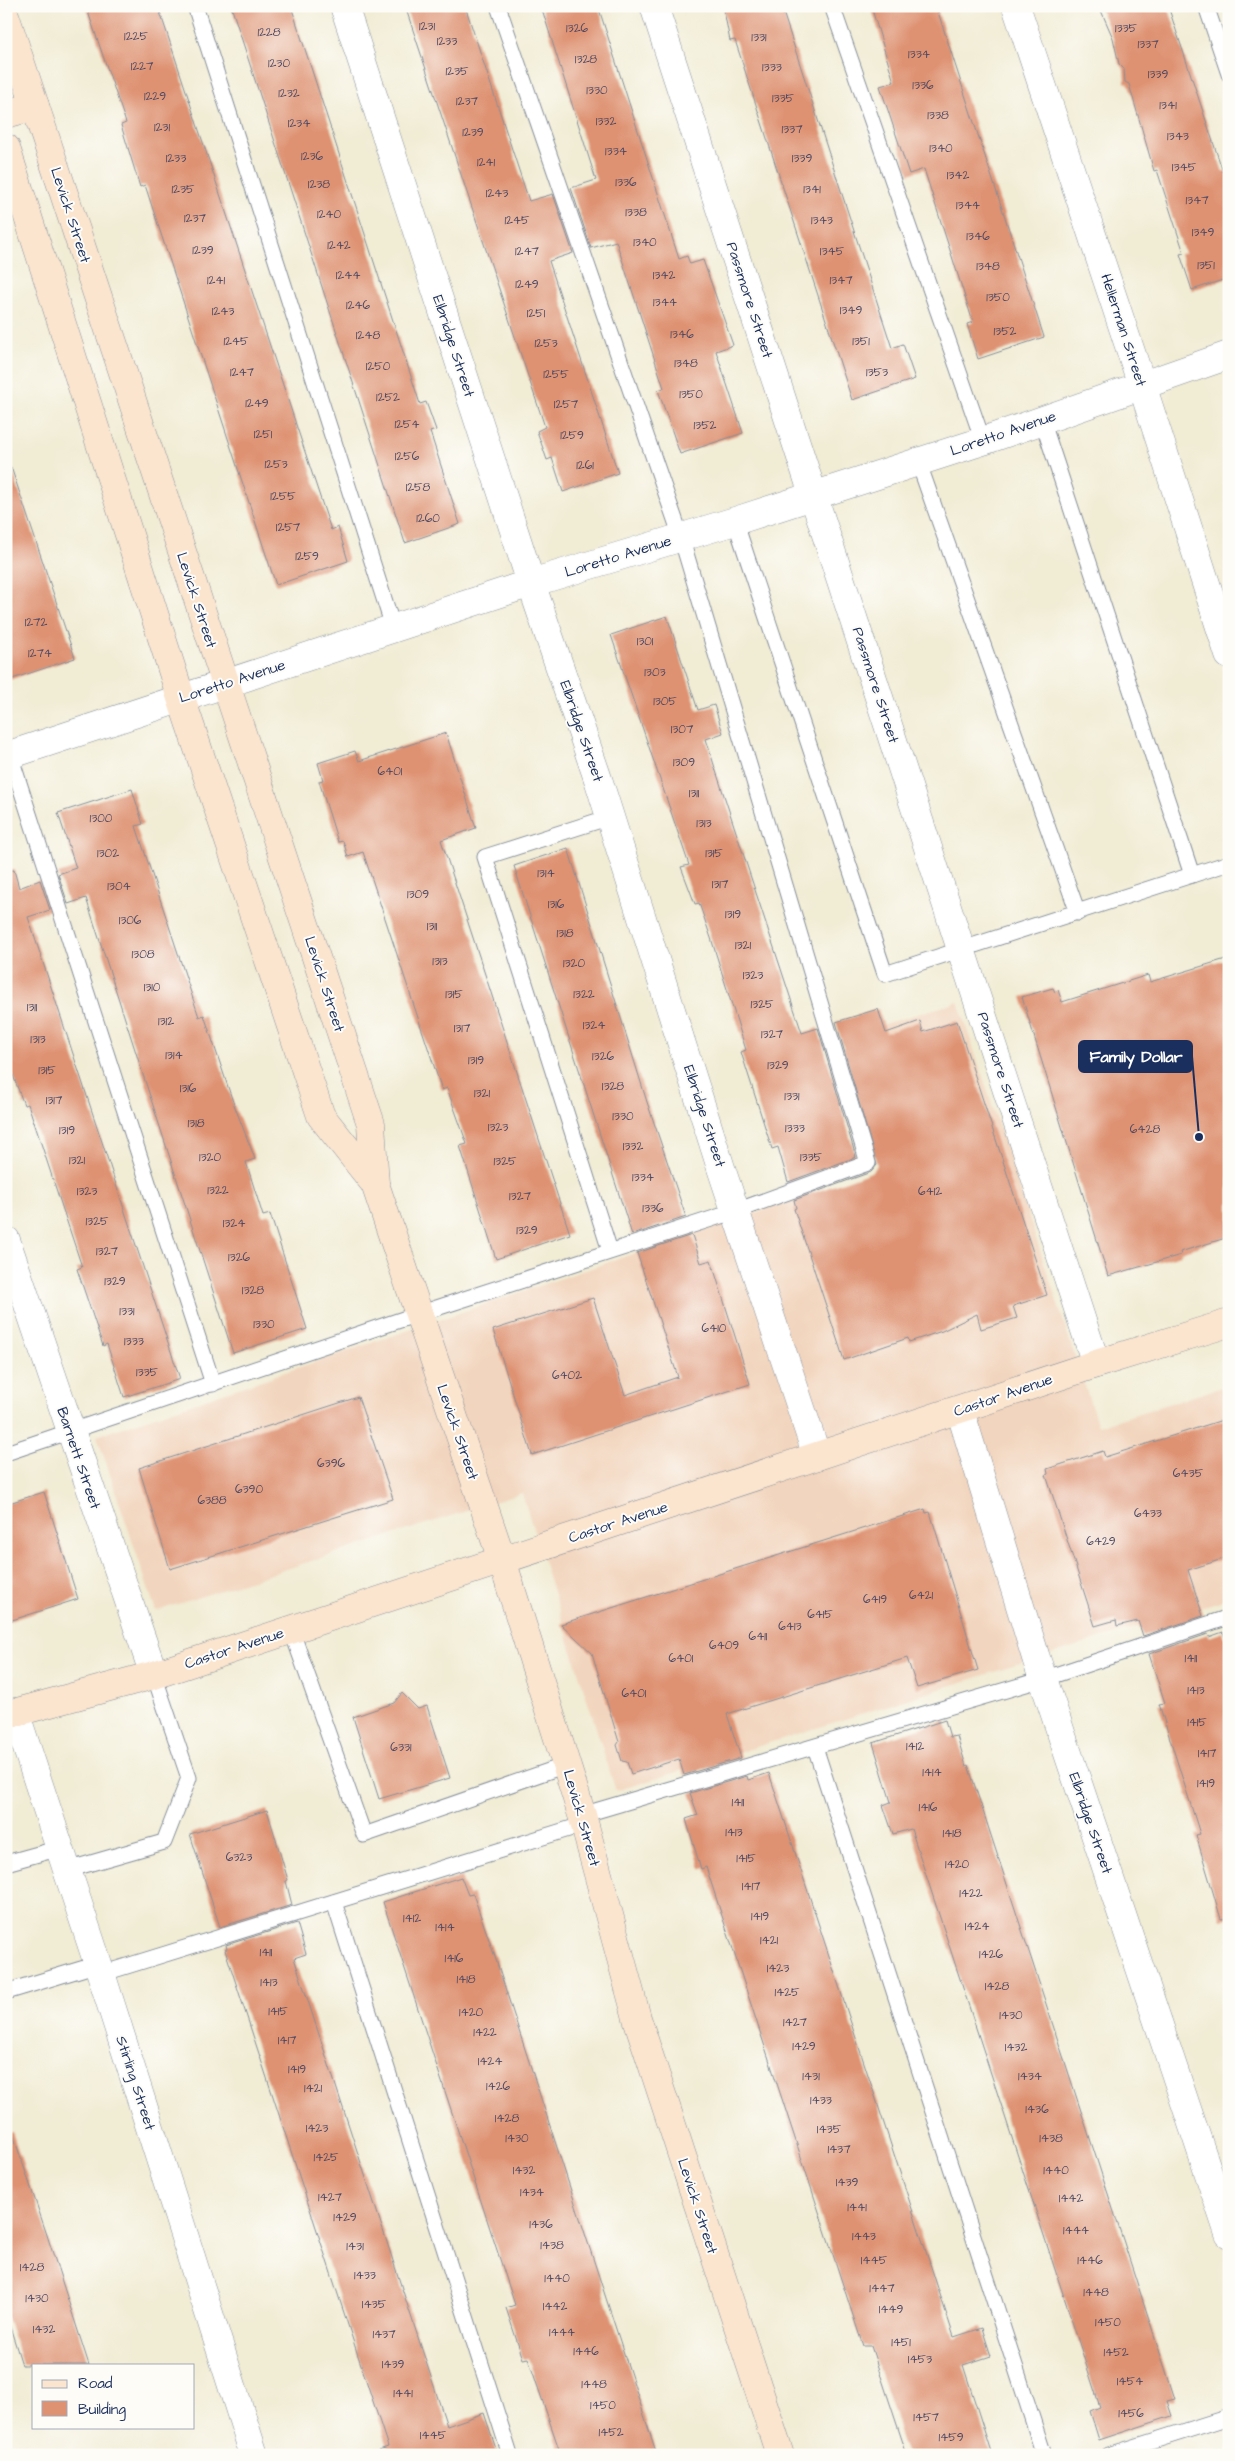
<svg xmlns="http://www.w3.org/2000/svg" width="1235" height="2461" font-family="'Architects Daughter',sans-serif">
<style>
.built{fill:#f2d5be}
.building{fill:#de9272}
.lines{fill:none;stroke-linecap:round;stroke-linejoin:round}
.service-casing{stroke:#868e99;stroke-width:17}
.minor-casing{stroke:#868e99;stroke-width:29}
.secondary-casing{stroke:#868e99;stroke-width:29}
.service{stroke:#fff;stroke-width:15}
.minor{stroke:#fff;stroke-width:28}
.secondary{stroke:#fbe5cf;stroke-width:28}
.labels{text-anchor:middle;stroke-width:4;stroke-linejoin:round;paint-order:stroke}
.number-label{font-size:12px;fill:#4c4863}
.street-label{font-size:15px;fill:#1b2f5e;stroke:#fdfcf7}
.leader{fill:none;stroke:#1b2f5e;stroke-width:2}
.callout-dot{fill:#1b2f5e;stroke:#fdfcf7;stroke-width:2}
.callout{fill:#1b2f5e;stroke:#1b2f5e;stroke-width:2}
.callout-label{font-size:16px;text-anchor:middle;font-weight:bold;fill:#fff}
</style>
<rect width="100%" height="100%" fill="#fdfcf7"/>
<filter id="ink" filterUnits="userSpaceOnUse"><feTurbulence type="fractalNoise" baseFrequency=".02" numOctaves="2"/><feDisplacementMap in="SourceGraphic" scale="10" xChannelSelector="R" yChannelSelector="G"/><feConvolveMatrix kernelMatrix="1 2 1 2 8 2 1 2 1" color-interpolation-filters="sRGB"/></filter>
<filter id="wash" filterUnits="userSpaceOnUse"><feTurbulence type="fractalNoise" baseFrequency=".0096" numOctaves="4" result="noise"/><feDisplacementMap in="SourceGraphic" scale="20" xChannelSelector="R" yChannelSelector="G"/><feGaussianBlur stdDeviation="1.12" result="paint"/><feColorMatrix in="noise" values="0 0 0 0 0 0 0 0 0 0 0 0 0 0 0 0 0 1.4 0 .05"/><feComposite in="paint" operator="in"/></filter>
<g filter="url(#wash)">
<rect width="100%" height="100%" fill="#f1ecd4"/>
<!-- built -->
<path class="built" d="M958,1002L1098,1426L1229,1385V1598L616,1791L522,1493L156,1611L97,1436L886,1168L847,1035Z"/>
<g id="blocks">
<!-- building -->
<g class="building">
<path d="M86,6H158L311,470L331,530L338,527L348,561L276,585L145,185L140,187L121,125L126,123Z"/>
<path d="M231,6H291L420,404L426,402L436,430L430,432L460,524L405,543Z"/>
<path d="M405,6H465L529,201L553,194L573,253L549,261L618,473L563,492L552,458L547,460L537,431L545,427Z"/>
<path d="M541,6H598L679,259L687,256L690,264L703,260L733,345L716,351L743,433L680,454L658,390L664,388L616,241L591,248L571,188L596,180Z"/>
<path d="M723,6H781L892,348L903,344L915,379L852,400L735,40L730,41Z"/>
<path d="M871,6H936L1044,337L978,359L967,324L973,322L924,169L909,174L880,86L894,82Z"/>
<path d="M1099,6H1168L1223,172L1229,170V278L1192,290L1180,254L1184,253L1157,170L1154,171L1129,84L1125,82L1124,69L1119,64L1113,38Z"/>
<path d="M11,467L75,658L6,681V468Z"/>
<path d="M667,616L698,710L714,705L723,733L706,739L715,768L802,1033L818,1028L856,1157L788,1182L778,1147L772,1149L741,1052L746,1050L711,938L699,903L695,904L681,867L689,865L611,635Z"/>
<path d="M446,733L476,828L441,840L570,1234L496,1259L460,1146L467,1144L447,1088L442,1090L363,852L348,857L343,841L338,842L319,781L323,780L318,763L355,751L359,761Z"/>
<path d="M132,789L143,824L136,826L199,1017L204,1015L233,1102L255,1159L246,1162L263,1216L270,1214L272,1220L307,1329L233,1353L86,898L68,904L58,874L76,868L58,813Z"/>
<path d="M568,848L647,1102L686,1217L632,1235L514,866Z"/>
<path d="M14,870L19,888L40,880L50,910L28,917L180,1379L124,1397L107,1344L103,1346L77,1269L82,1267L28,1104L24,1105L6,1056V871Z"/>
<path d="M1229,958V1237L1180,1252L1181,1255L1108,1276L1022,997L1053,988L1055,992L1058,990L1062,1002L1148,975L1150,982Z"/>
<path d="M878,1009L886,1033L920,1021L923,1032L957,1021L1047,1295L1013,1306L1017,1318L981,1329L977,1314L942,1331L909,1342L908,1338L844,1360L794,1209L796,1208L794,1200L871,1172L877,1165L836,1022Z"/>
<path d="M692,1235L701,1263L711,1260L750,1384L532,1455L493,1330L593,1298L625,1395L678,1377L637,1253Z"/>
<path d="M358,1397L393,1499L170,1569L139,1468Z"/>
<path d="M1229,1418V1557L1188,1570L1203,1616L1143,1636L1138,1621L1117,1626L1116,1620L1095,1626L1046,1475L1048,1474L1047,1469L1103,1451L1105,1457Z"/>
<path d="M44,1492L78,1599L6,1622V1504Z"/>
<path d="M925,1509L926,1513L930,1512L978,1670L917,1688L907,1658L727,1714L741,1758L684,1775L679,1759L631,1774L627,1762L622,1761L617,1745L619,1742L592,1653L561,1624Z"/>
<path d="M1223,1632L1229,1650V1918L1221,1919L1196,1835L1200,1834L1159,1704L1165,1703L1149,1654L1208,1634L1209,1637Z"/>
<path d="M402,1693L418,1709L427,1706L450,1778L379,1799L353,1717L394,1703Z"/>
<path d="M945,1720L950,1737L957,1736L966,1766L968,1765L1175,2399L1167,2401L1172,2416L1099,2440L1090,2411L1100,2407L911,1829L893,1834L883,1805L891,1802L873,1743Z"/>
<path d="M769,1773L954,2337L982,2328L991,2356L963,2365L992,2455H907L871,2346H863L706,1867L701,1869L686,1819L698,1815L690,1793L747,1776L748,1780Z"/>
<path d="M267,1810L288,1880L286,1881L292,1905L220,1927L190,1834Z"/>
<path d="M461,1877L468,1895L473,1894L496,1960L657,2455H561L528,2358L523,2359L506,2308L515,2305L383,1902Z"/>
<path d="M297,1923L306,1954L294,1958L447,2426L484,2413L498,2455H380L379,2450L388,2447L225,1950L227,1949L226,1945Z"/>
<path d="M12,2132L47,2235L89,2365H22L6,2314V2133Z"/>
</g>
</g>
</g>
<g filter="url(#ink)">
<use href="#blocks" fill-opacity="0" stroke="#868e99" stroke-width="1"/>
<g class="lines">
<defs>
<g id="service">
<path d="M195,6L394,630"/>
<path d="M832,6L983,441"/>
<path d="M1206,6L1229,74"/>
<path d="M1042,420L1192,875"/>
<path d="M918,461L1078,913"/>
<path d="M735,521L885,974L1229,863"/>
<path d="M10,755L213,1384"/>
<path d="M610,1251L485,857L610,817"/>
<path d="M6,1453L418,1314L736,1211L868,1163L681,537L498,6"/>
<path d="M291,1629L364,1835L566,1765"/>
<path d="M815,1747L1044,2455"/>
<path d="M582,1815L1043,1679L1229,1617"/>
<path d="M6,1863L60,1848"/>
<path d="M67,1870L164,1842L189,1778L154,1675"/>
<path d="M334,1902L510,2455"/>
<path d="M101,1974L585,1824"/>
<path d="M6,1992L98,1964"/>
<path d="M1109,2455L1229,2417"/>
</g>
<g id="minor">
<path d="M344,6L531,583L599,782L721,1168L817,1456"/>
<path d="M654,6L1096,1364"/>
<path d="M1016,6L1142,385L1229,655"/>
<path d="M6,756L531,583L735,521L983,441L1229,355"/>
<path d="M6,1240L154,1675"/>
<path d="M960,1410L1036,1658L1229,2234"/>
<path d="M15,1712L98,1964L254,2455"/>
</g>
<g id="secondary">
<path d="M6,18L371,1124L375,1184L502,1560L582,1815L637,2018L780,2455"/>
<path d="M6,114L35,106"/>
<path d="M6,148L181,698L321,1116L375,1184"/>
<path d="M6,1715L154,1675L1096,1364L1229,1323"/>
</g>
</defs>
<!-- service casing -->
<use href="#service" class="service-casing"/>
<!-- minor casing -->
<use href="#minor" class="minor-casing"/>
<!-- secondary casing -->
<use href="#secondary" class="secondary-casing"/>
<!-- service -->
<use href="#service" class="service"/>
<!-- minor -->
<use href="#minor" class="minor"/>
<!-- secondary -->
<use href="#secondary" class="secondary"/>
</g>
</g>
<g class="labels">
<!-- number labels -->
<g class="number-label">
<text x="427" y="30">1231</text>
<text x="577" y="32">1326</text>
<text x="1126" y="32">1335</text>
<text x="269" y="36">1228</text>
<text x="136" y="40">1225</text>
<text x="759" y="41">1331</text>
<text x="447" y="45">1233</text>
<text x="1148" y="48">1337</text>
<text x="919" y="58">1334</text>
<text x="586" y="63">1328</text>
<text x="279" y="67">1230</text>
<text x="142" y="70">1227</text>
<text x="772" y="71">1333</text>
<text x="457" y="75">1235</text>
<text x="1158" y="78">1339</text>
<text x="923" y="89">1336</text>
<text x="597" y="94">1330</text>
<text x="289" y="97">1232</text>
<text x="155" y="100">1229</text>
<text x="783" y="102">1335</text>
<text x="467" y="105">1237</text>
<text x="1168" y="109">1341</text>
<text x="938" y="119">1338</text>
<text x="606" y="125">1332</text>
<text x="299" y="127">1234</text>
<text x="162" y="131">1231</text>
<text x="792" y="133">1337</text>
<text x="473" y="136">1239</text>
<text x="1178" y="140">1343</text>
<text x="941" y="152">1340</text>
<text x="616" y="155">1334</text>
<text x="312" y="160">1236</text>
<text x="176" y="162">1233</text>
<text x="802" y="162">1339</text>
<text x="486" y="166">1241</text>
<text x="1184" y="171">1345</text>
<text x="958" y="179">1342</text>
<text x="626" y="186">1336</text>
<text x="319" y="188">1238</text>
<text x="183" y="193">1235</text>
<text x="812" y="193">1341</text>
<text x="497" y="197">1243</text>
<text x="1197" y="204">1347</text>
<text x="968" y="209">1344</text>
<text x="636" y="216">1338</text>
<text x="329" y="218">1240</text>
<text x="195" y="222">1237</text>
<text x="517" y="224">1245</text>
<text x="822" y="224">1343</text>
<text x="1203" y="236">1349</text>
<text x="978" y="240">1346</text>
<text x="645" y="246">1340</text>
<text x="339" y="249">1242</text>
<text x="203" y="254">1239</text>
<text x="527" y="255">1247</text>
<text x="832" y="255">1345</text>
<text x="1206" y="269">1351</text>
<text x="988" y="270">1348</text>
<text x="348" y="279">1244</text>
<text x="664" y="279">1342</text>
<text x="216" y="284">1241</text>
<text x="841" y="284">1347</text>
<text x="527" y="288">1249</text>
<text x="998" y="301">1350</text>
<text x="665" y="306">1344</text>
<text x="358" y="309">1246</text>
<text x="851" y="314">1349</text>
<text x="223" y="315">1243</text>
<text x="536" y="317">1251</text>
<text x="1005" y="335">1352</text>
<text x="682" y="338">1346</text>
<text x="368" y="339">1248</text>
<text x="236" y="345">1245</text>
<text x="861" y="345">1351</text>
<text x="546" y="347">1253</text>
<text x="686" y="367">1348</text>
<text x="378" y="370">1250</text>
<text x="242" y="376">1247</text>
<text x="877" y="376">1353</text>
<text x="556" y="378">1255</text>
<text x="691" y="398">1350</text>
<text x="388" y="401">1252</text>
<text x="257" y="407">1249</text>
<text x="566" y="408">1257</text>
<text x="407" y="428">1254</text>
<text x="705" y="429">1352</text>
<text x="263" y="438">1251</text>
<text x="572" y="439">1259</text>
<text x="407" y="460">1256</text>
<text x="276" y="468">1253</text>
<text x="585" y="469">1261</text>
<text x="418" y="491">1258</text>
<text x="283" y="500">1255</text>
<text x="428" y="522">1260</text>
<text x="288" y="531">1257</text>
<text x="307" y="560">1259</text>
<text x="36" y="626">1272</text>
<text x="645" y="645">1301</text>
<text x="40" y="657">1274</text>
<text x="655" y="676">1303</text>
<text x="665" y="705">1305</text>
<text x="682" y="733">1307</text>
<text x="684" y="766">1309</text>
<text x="390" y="775">6401</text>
<text x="694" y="797">1311</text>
<text x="101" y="822">1300</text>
<text x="704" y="827">1313</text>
<text x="108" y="857">1302</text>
<text x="714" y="857">1315</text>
<text x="546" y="877">1314</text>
<text x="720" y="888">1317</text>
<text x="119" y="890">1304</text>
<text x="418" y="898">1309</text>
<text x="556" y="908">1316</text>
<text x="733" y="918">1319</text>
<text x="130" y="924">1306</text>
<text x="432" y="930">1311</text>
<text x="565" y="937">1318</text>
<text x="743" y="949">1321</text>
<text x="143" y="958">1308</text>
<text x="440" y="965">1313</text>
<text x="574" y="967">1320</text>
<text x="753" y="979">1323</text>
<text x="152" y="991">1310</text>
<text x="454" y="998">1315</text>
<text x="584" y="998">1322</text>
<text x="762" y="1008">1325</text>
<text x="32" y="1011">1311</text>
<text x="166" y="1025">1312</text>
<text x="594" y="1029">1324</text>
<text x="462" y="1032">1317</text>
<text x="772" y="1038">1327</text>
<text x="38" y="1043">1313</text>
<text x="174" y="1059">1314</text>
<text x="603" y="1060">1326</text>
<text x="476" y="1064">1319</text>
<text x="778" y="1069">1329</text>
<text x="47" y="1074">1315</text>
<text x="613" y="1090">1328</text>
<text x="188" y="1092">1316</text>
<text x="482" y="1097">1321</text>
<text x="792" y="1100">1331</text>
<text x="54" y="1104">1317</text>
<text x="623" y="1120">1330</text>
<text x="196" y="1127">1318</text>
<text x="498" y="1131">1323</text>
<text x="795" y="1132">1333</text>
<text x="1145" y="1133">6428</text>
<text x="67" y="1134">1319</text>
<text x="633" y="1150">1332</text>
<text x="210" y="1161">1320</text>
<text x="811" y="1161">1335</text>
<text x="77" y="1164">1321</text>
<text x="505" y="1165">1325</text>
<text x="643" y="1181">1334</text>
<text x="218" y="1194">1322</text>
<text x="87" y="1195">1323</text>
<text x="930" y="1195">6412</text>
<text x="520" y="1200">1327</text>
<text x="653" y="1212">1336</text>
<text x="97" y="1225">1325</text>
<text x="234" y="1227">1324</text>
<text x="527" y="1234">1329</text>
<text x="107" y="1255">1327</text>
<text x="239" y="1261">1326</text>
<text x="115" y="1285">1329</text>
<text x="253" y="1294">1328</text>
<text x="127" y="1315">1331</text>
<text x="264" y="1328">1330</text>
<text x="714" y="1332">6410</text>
<text x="134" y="1345">1333</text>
<text x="147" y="1376">1335</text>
<text x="567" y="1379">6402</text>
<text x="331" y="1467">6396</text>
<text x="1188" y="1477">6435</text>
<text x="249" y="1493">6390</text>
<text x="212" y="1504">6388</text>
<text x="1148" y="1517">6433</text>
<text x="1101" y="1545">6429</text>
<text x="921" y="1599">6421</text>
<text x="875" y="1603">6419</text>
<text x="820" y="1618">6415</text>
<text x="790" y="1630">6413</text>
<text x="758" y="1640">6411</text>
<text x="724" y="1649">6409</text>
<text x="681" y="1662">6401</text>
<text x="1191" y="1662">1411</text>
<text x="1196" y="1694">1413</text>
<text x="634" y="1697">6401</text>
<text x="1197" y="1726">1415</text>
<text x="915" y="1750">1412</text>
<text x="401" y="1751">6331</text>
<text x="1207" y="1757">1417</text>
<text x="932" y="1776">1414</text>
<text x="1206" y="1787">1419</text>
<text x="738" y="1806">1411</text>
<text x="928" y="1811">1416</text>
<text x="734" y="1836">1413</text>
<text x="952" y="1837">1418</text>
<text x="239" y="1861">6323</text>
<text x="746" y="1862">1415</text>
<text x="957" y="1868">1420</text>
<text x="751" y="1890">1417</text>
<text x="971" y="1897">1422</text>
<text x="760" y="1920">1419</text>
<text x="412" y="1922">1412</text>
<text x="977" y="1930">1424</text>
<text x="445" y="1931">1414</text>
<text x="769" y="1944">1421</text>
<text x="266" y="1956">1411</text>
<text x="991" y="1958">1426</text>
<text x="454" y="1962">1416</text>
<text x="778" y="1972">1423</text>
<text x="466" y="1983">1418</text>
<text x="269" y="1986">1413</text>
<text x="997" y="1990">1428</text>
<text x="787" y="1996">1425</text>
<text x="278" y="2015">1415</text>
<text x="471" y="2016">1420</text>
<text x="1011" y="2019">1430</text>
<text x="795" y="2026">1427</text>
<text x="485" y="2036">1422</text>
<text x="287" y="2044">1417</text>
<text x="804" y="2050">1429</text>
<text x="1016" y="2051">1432</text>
<text x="490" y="2065">1424</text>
<text x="297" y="2073">1419</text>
<text x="811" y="2080">1431</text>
<text x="1030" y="2080">1434</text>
<text x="498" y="2090">1426</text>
<text x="313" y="2092">1421</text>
<text x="821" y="2104">1433</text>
<text x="1037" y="2113">1436</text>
<text x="507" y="2122">1428</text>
<text x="317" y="2132">1423</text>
<text x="829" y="2133">1435</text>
<text x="517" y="2142">1430</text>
<text x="1051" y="2142">1438</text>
<text x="839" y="2153">1437</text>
<text x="326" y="2161">1425</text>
<text x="524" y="2174">1432</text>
<text x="1056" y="2174">1440</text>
<text x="847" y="2186">1439</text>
<text x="532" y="2196">1434</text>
<text x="330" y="2201">1427</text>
<text x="1071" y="2202">1442</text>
<text x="857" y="2211">1441</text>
<text x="345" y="2221">1429</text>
<text x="541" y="2228">1436</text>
<text x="1076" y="2234">1444</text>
<text x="864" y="2240">1443</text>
<text x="552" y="2249">1438</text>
<text x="355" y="2250">1431</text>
<text x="874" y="2264">1445</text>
<text x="1090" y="2264">1446</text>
<text x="32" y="2271">1428</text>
<text x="365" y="2279">1433</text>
<text x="557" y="2282">1440</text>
<text x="882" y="2292">1447</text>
<text x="1096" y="2296">1448</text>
<text x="37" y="2302">1430</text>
<text x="374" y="2308">1435</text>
<text x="555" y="2310">1442</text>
<text x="891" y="2313">1449</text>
<text x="1108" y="2326">1450</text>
<text x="44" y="2333">1432</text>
<text x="562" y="2336">1444</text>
<text x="384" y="2338">1437</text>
<text x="901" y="2346">1451</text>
<text x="586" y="2355">1446</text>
<text x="1116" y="2356">1452</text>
<text x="920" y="2363">1453</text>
<text x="393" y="2368">1439</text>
<text x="1130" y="2385">1454</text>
<text x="594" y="2388">1448</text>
<text x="403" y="2397">1441</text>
<text x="603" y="2409">1450</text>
<text x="1131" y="2417">1456</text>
<text x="926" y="2421">1457</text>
<text x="611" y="2436">1452</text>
<text x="433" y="2439">1445</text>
<text x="951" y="2441">1459</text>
</g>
<!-- street labels -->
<g class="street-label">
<text transform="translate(71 215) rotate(72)" y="5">Levick Street</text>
<text transform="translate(750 300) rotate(72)" y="5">Passmore Street</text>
<text transform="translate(1124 330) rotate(72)" y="5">Hellerman Street</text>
<text transform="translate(454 346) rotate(72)" y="5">Elbridge Street</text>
<text transform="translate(1003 433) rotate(-19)" y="5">Loretto Avenue</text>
<text transform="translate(618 556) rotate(-17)" y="5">Loretto Avenue</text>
<text transform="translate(197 600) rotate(72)" y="5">Levick Street</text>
<text transform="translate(232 681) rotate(-18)" y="5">Loretto Avenue</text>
<text transform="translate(876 685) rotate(72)" y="5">Passmore Street</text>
<text transform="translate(582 731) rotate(71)" y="5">Elbridge Street</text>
<text transform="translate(325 984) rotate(72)" y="5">Levick Street</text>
<text transform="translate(1001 1070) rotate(72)" y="5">Passmore Street</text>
<text transform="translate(705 1116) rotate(72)" y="5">Elbridge Street</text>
<text transform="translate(1003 1395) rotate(-19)" y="5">Castor Avenue</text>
<text transform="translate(458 1432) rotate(71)" y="5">Levick Street</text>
<text transform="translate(79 1458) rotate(71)" y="5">Barnett Street</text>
<text transform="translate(618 1522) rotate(-18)" y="5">Castor Avenue</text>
<text transform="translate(234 1648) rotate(-18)" y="5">Castor Avenue</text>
<text transform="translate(582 1818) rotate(74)" y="5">Levick Street</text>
<text transform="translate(1091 1823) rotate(71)" y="5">Elbridge Street</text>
<text transform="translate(136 2083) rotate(72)" y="5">Stirling Street</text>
<text transform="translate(698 2206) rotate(72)" y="5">Levick Street</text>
</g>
</g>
<!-- callouts -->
<path class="leader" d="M1199 1137L1192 1056"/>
<circle class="callout-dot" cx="1199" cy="1137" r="5"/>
<rect class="callout" x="1079" y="1041" width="113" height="31" rx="5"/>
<g class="callout-label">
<text x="1136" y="1062">Family Dollar</text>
</g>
<!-- margin -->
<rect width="1235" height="2461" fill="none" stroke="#fdfcf7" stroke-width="25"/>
<!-- legend -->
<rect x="32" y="2364" width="162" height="65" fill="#fdfcf7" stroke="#a3aaba"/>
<rect x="42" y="2380" width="25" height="8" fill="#fbe5cf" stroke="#a3aaba"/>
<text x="78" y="2388" font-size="15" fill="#1b2f5e">Road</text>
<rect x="42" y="2401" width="25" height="15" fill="#de9272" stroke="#a3aaba"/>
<text x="78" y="2414" font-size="15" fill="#1b2f5e">Building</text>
</svg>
